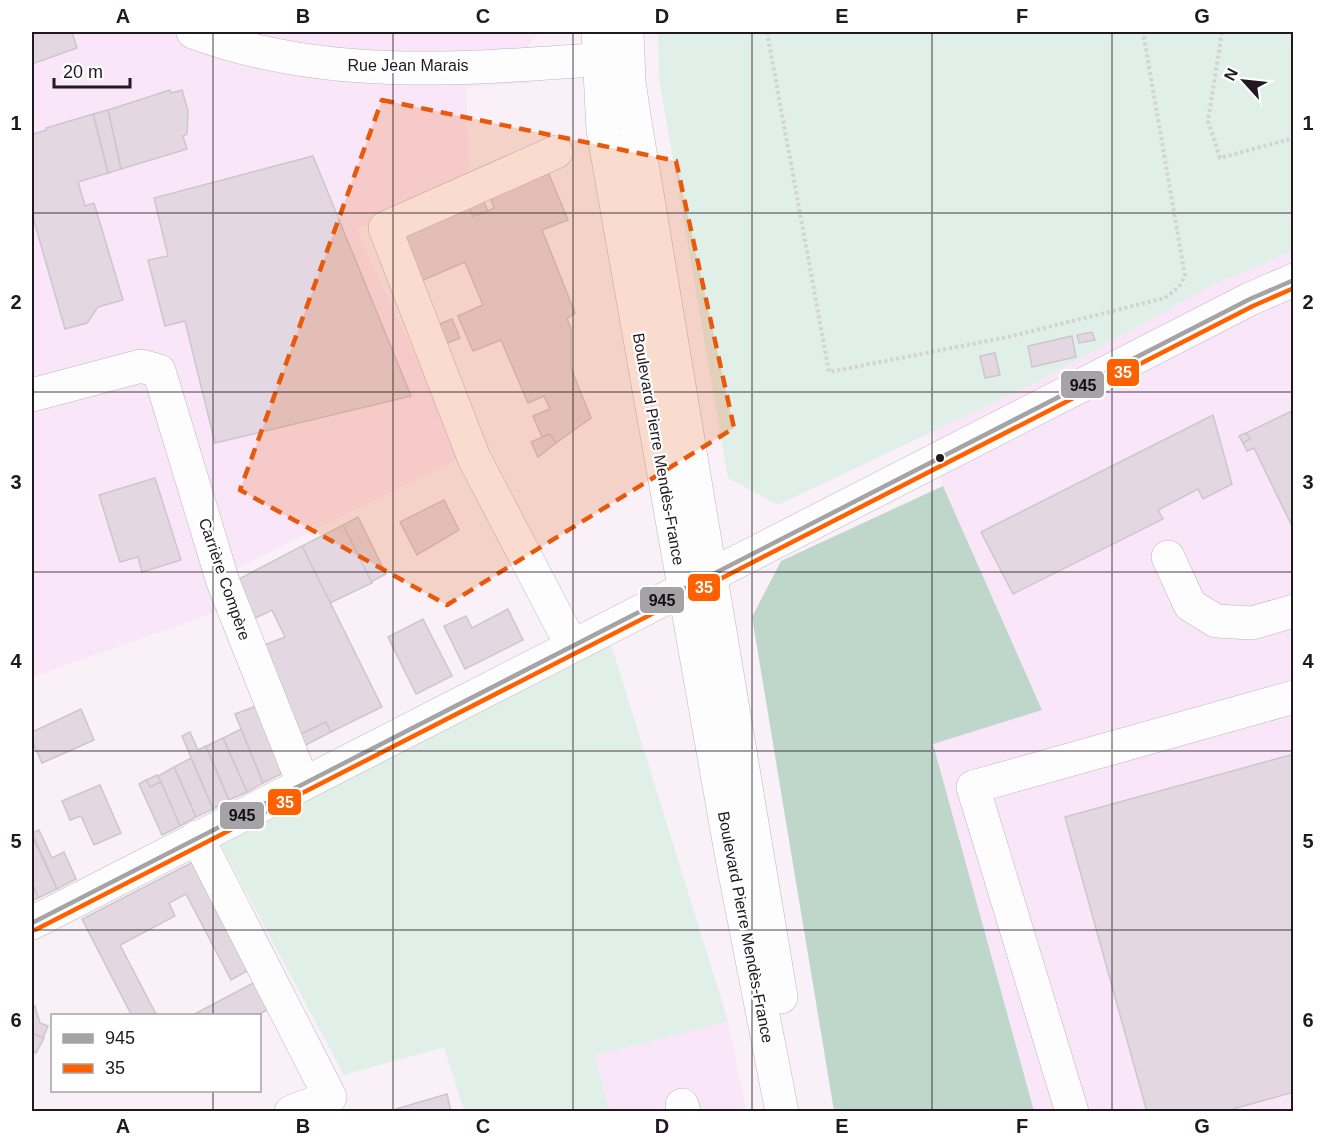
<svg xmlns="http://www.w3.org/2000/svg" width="1325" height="1143" font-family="Helvetica,sans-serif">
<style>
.built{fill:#f9e6f8}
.green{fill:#e0efe8}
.forest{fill:#bfd6cb}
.building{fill:#e3d7e2;stroke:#cec6cd;stroke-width:1.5}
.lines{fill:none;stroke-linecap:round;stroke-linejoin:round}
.minor-casing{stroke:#beb6be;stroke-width:34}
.path{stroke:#d4d2d4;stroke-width:4;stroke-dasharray:3 3;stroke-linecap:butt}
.minor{stroke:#fefdfe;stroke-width:33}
.bus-1-casing{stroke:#fff;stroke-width:9}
.bus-2-casing{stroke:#fff;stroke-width:9}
.bus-1{stroke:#a5a3a5;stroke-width:4.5}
.bus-2{stroke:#ff6000;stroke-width:4.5}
.marked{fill:#e8590c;fill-opacity:0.2;stroke:#e8590c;stroke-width:4.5;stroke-dasharray:12 8;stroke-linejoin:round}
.grid{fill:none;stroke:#211921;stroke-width:1.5;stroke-opacity:0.55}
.bus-dot{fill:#211921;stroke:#fff;stroke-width:2}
.labels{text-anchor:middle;stroke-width:4.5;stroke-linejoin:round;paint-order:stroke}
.street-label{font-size:16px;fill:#211921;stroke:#fff}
.line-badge{stroke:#fff;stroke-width:2}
.badge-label{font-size:16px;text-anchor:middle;font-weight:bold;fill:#fff}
.pale-badge-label{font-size:16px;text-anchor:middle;font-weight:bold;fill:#111}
.neatline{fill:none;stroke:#211921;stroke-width:2}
.grid-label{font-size:20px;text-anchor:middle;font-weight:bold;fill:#211921}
</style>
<rect width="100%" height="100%" fill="#f9f0f8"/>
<!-- built -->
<g class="built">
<path d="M32,32H539L527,48L529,83L466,87L469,177L356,229L462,457L212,581L222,610L32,677Z"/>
<path d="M1293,251V1111H1034L933,743L1042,709L943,486L934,431L1037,382L1209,287Z"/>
<path d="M728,1021L746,1111H610L594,1056Z"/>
</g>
<!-- green -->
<g class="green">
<path d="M658,32H1293V251L1209,287L1037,382L778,505L728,478L659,78Z"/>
<path d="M610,641L728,1021L594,1056L610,1111H464L444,1047L344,1075L221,845Z"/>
</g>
<!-- forest -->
<path class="forest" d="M943,486L1042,710L933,744L1034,1111H834L752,617L781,561Z"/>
<!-- building -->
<g class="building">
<path d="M32,32H72L77,48L32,64Z"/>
<path d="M170,90L171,93L182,90L188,111L187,134L183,136L187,149L121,169L108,110Z"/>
<path d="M108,110L121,169L108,173L93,114Z"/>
<path d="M93,114L108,173L78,182L85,206L94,203L123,300L98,307L87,323L65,329L34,221L32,222V125L34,134L46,130V128Z"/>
<path d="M313,156L411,396L215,443L185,321L165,326L148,260L168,256L154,198Z"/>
<path d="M548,172L568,220L542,230L575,313L567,319L571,328V368L591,418L556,443L550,434L542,437L533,416L550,409L544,396L528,403L501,340L473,351L458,316L483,305L465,262L421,281L401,232L468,203L473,216L488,211L494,208L489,195Z"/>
<path d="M482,198L488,211L473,216L468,203Z"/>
<path d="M452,319L460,338L438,347L432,327Z"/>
<path d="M1092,332L1095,340L1079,343L1077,335Z"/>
<path d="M1072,336L1076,357L1032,367L1028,346Z"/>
<path d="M995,353L1000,375L985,378L980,356Z"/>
<path d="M1294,410V525L1292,526L1254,448L1247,451L1243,443L1250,439L1246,433Z"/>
<path d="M1213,415L1232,484L1203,499L1198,489L1158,510L1163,519L1013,594L981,532Z"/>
<path d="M1246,433L1250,439L1243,443L1239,436Z"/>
<path d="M550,434L556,443L538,457L531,442Z"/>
<path d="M155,478L181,560L142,572L138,557L120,562L99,495Z"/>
<path d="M444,500L459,530L417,555L400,522Z"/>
<path d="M358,517L386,574L371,582L343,525Z"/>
<path d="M343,525L372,583L330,603L302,546Z"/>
<path d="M302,546L382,707L331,732L326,722L297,736L262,646L285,637L272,610L249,621L233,582Z"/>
<path d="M508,609L523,640L465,669L444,626L466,616L472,628Z"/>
<path d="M423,619L452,676L416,694L388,637Z"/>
<path d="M259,705L284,766L281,774L263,783L235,714Z"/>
<path d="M81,709L94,740L42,763L32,741V732Z"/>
<path d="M326,722L331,732L302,747L297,736Z"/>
<path d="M241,729L263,783L247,792L223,738Z"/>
<path d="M190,732L198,750L206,746L229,800L213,809L182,736Z"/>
<path d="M223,738L247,792L229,800L206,746Z"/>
<path d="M1294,754V1092L1222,1112H1147L1065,817Z"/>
<path d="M191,758L213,809L196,817L174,767Z"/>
<path d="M174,767L196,817L180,826L158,776Z"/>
<path d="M157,775L161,782L150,787L146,780Z"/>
<path d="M146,780L150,787L161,782L180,826L162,835L139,784Z"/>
<path d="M100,785L121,833L94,845L81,816L70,820L62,801Z"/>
<path d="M39,830L52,858L64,852L76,879L57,889L32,833Z"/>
<path d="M34,840L57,889L38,898L32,883V841Z"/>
<path d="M193,862L249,970L231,980L186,894L169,903L175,916L120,945L157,1016H132L82,919Z"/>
<path d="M32,883L38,898L32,901Z"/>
<path d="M255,982L269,1009L256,1016H191Z"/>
<path d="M35,1006L40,1023L48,1026L43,1038L32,1033V1007Z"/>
<path d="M32,1033L44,1038L36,1053L32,1050Z"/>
<path d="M447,1094L451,1112H386Z"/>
</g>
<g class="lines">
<defs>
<g id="minor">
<path d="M193,32C329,83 477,68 619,58"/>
<path d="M598,32L603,130L732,858L782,1112"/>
<path d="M627,32L629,82L635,122L781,997"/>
<path d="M556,152L385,228L474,458L572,646"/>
<path d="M32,395L141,366L159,371L223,582L303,783"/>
<path d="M1168,557L1190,605L1216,621L1252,623L1294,611"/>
<path d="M197,837L330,1097L291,1112"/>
<path d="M32,923L1250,299L1294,280"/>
<path d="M682,1105L684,1112"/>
<path d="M1072,1112L973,787L1294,697"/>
</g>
</defs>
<!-- minor casing -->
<use href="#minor" class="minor-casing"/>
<!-- path -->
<g class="path">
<path d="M767,32L829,372L1008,337L1165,298L1179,287L1185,276L1143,32"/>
<path d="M1222,32L1208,121L1220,158L1294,138"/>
</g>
<!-- minor -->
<use href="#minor" class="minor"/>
<defs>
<path id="bus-1" d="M32,923L1250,299L1294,280"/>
<path id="bus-2" d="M35,930L1253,306L1294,288"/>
</defs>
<!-- bus-1 casing -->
<use href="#bus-1" class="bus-1-casing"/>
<!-- bus-2 casing -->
<use href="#bus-2" class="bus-2-casing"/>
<!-- bus-1 -->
<use href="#bus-1" class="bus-1"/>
<!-- bus-2 -->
<use href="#bus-2" class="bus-2"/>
</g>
<!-- marked area -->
<path class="marked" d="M382,100L676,161L734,428L447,605L240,490Z"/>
<!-- grid -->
<path class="grid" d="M213,32V1016M393,32V1112M573,32V1112M752,32V1112M932,32V1112M1112,32V1112M32,213H1294M32,392H1294M32,572H1294M32,751H1294M32,930H1294M213,1090V1112"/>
<!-- markers -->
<circle class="bus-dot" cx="940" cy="458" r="5"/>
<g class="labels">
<!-- street labels -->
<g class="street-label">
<text x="408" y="71">Rue Jean Marais</text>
<text transform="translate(659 449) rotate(80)" y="6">Boulevard Pierre Mendès-France</text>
<text transform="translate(225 579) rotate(71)" y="6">Carrière Compère</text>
<text transform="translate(746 927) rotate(79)" y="6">Boulevard Pierre Mendès-France</text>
</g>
</g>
<g class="line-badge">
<rect x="1106" y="358" width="34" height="29" rx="6" fill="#ff6000"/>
<rect x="1060" y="370" width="45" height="29" rx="6" fill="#a5a3a5"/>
<rect x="687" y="573" width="34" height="29" rx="6" fill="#ff6000"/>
<rect x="639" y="586" width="46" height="28" rx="6" fill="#a5a3a5"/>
<rect x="267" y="788" width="35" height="28" rx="6" fill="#ff6000"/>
<rect x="219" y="801" width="46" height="29" rx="6" fill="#a5a3a5"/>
</g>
<g class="badge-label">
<text x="1123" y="378">35</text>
<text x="704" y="593">35</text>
<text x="285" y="808">35</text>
</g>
<g class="pale-badge-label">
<text x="1083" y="391">945</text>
<text x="662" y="606">945</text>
<text x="242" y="821">945</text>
</g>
<!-- border -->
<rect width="1325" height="1143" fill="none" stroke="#ffffff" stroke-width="66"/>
<!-- legend -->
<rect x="51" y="1014" width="210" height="78" fill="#ffffff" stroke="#a6a3a6" stroke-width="1.5"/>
<rect x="63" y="1034" width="30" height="9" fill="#a5a3a5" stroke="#a6a3a6" stroke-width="1.5"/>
<text x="105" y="1044" font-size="18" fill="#211921">945</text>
<rect x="63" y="1064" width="30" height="9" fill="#ff6000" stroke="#a6a3a6" stroke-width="1.5"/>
<text x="105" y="1074" font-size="18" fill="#211921">35</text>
<!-- north arrow -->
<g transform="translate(1244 81) rotate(297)" stroke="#ffffff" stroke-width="4.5" paint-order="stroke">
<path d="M0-4.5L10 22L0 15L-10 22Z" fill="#211921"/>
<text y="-9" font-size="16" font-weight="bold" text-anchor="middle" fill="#211921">N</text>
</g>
<!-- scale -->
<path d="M54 78v9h76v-9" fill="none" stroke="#211921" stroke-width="3"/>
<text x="63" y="78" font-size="18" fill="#211921" stroke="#ffffff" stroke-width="4.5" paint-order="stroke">20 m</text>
<rect x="33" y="33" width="1259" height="1077" class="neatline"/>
<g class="grid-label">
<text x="123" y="23">A</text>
<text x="303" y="23">B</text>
<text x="483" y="23">C</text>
<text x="662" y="23">D</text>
<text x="842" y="23">E</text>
<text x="1022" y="23">F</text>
<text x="1202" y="23">G</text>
<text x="16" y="130">1</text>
<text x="1308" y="130">1</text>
<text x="16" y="309">2</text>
<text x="1308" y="309">2</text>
<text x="16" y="489">3</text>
<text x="1308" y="489">3</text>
<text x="16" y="668">4</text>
<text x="1308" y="668">4</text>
<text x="16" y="848">5</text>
<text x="1308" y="848">5</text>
<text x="16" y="1027">6</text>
<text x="1308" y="1027">6</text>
<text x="123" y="1133">A</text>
<text x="303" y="1133">B</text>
<text x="483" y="1133">C</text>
<text x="662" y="1133">D</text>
<text x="842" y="1133">E</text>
<text x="1022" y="1133">F</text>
<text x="1202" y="1133">G</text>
</g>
</svg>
